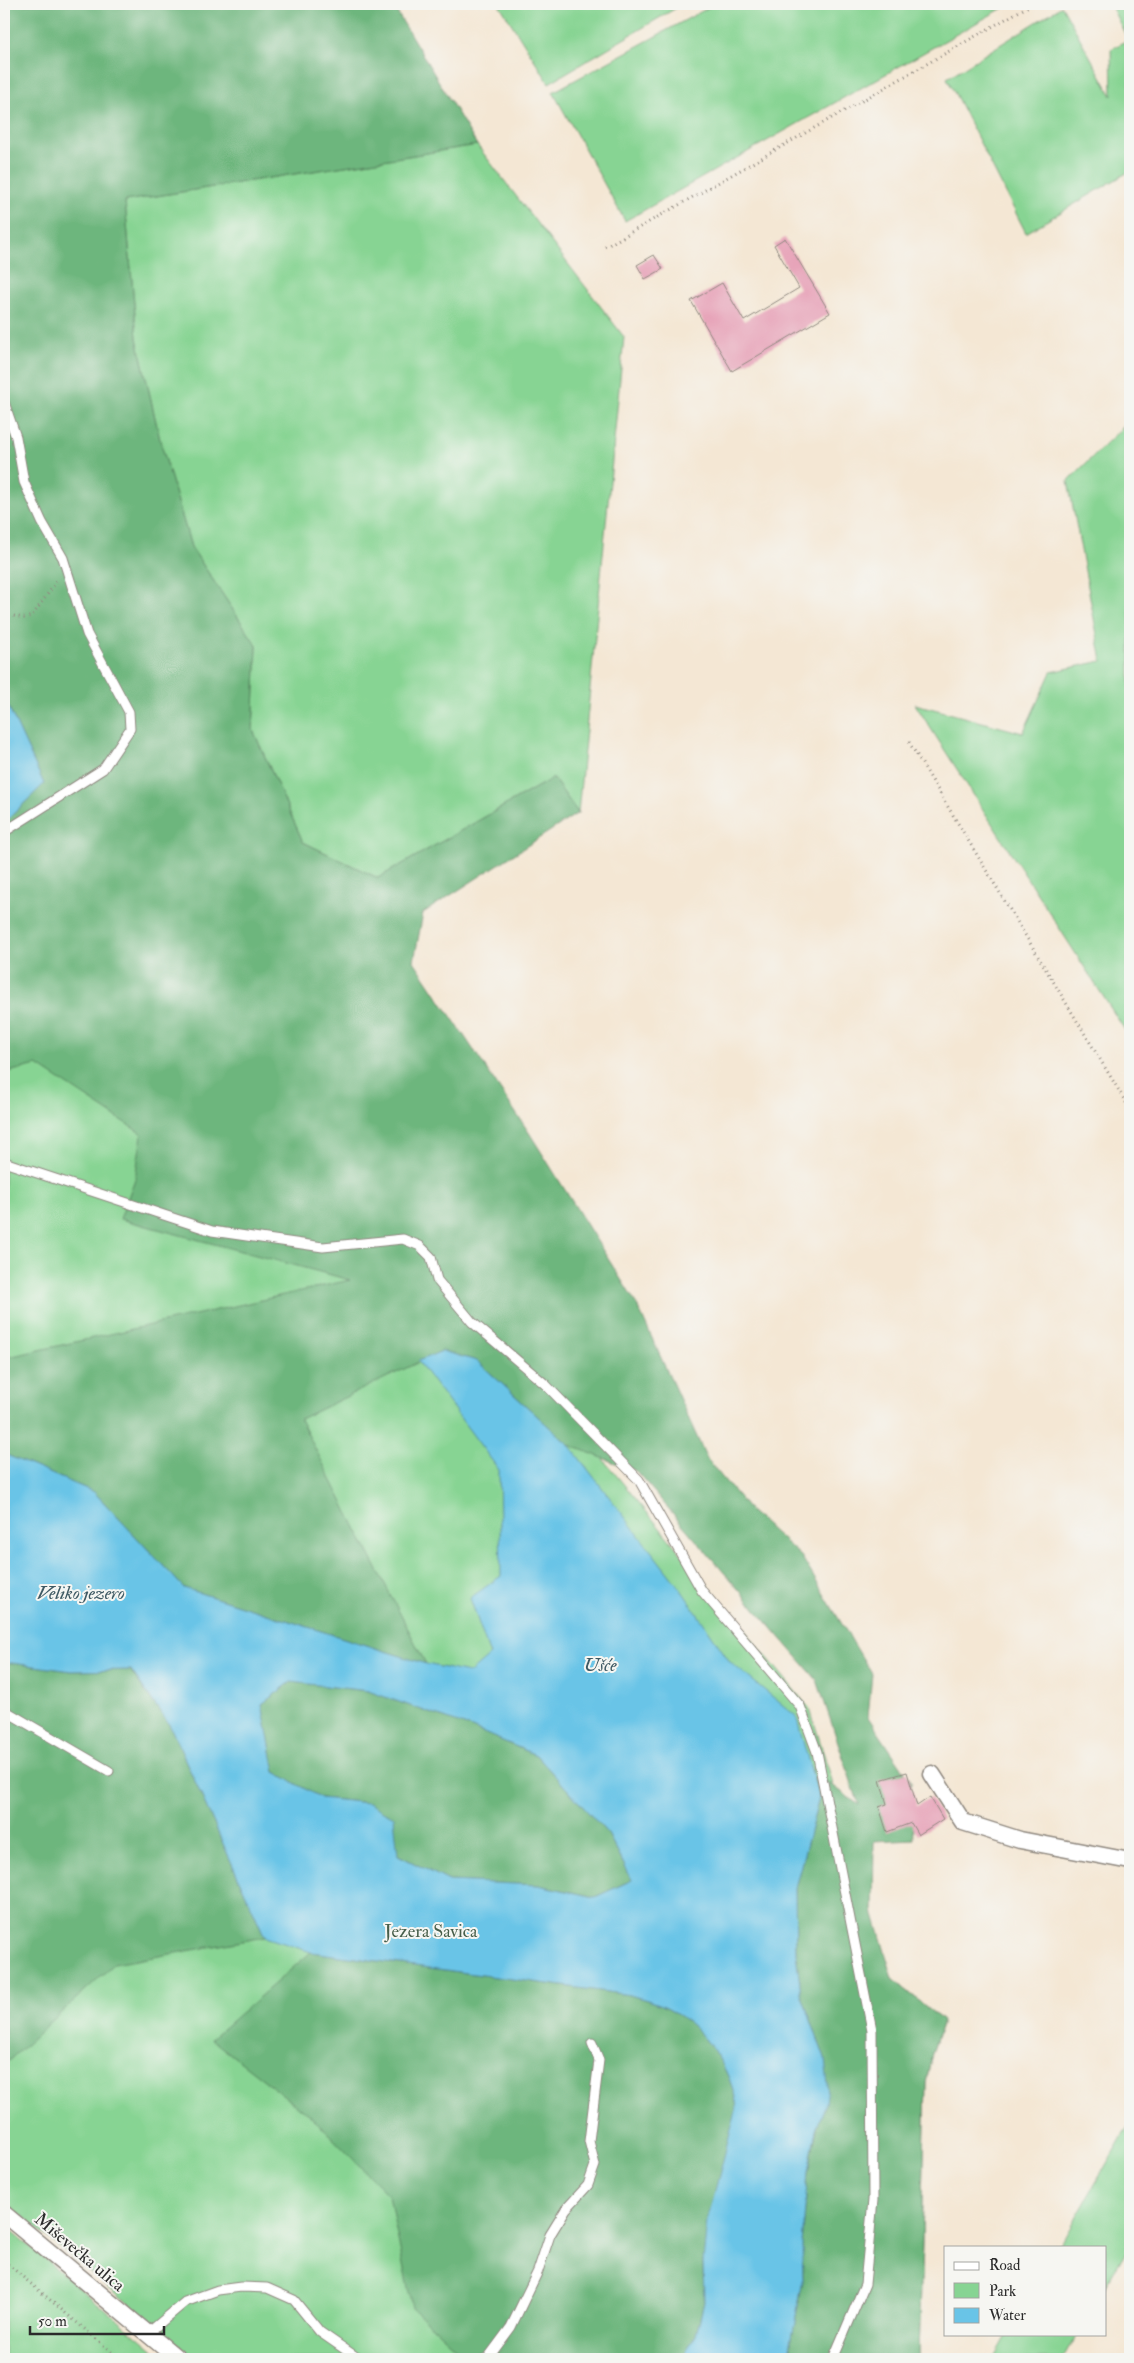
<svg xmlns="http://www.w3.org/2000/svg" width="1134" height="2363" font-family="'IM FELL Double Pica',serif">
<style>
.green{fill:#87d493;stroke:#59805f}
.forest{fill:#6db67d;stroke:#4c7054}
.water{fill:#69c4e7;stroke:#4a7889;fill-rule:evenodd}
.building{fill:#e7a4b9}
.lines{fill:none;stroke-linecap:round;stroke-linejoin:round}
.lane-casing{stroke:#908980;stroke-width:11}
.street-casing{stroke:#908980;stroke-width:19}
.path{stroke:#908980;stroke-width:3;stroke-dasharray:1 4;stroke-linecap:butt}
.lane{stroke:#fff;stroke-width:9}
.street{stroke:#fff;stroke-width:16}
.labels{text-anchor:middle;stroke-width:4;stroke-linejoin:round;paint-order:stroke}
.park-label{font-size:18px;fill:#475e4a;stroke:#f6f6f2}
.street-label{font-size:18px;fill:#2b2b2b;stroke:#f6f6f2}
.water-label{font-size:19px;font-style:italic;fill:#3e5963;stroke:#f6f6f2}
</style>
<rect width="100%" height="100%" fill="#f6f6f2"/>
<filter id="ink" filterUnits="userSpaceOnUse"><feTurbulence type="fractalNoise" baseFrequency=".02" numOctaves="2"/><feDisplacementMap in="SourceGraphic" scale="10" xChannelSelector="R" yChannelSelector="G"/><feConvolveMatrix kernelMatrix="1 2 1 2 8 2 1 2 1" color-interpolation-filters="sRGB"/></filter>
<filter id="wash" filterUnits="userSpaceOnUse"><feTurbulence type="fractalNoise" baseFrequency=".0096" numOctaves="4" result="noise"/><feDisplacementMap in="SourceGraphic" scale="20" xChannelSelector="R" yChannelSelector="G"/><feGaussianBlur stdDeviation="1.12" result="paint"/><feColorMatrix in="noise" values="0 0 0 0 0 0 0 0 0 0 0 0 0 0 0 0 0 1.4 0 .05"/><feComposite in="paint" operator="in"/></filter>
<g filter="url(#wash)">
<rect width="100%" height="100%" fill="#f4e7d4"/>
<!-- green -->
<g class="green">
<path d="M499,4H683L549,83Z"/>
<path d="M715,4H1010L625,221L553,92Z"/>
<path d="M1110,4H1130V171L1026,233L947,78L1062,6L1112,96L1111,49L1128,40Z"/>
<path d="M477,145L624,337L578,813L553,778L378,878L303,842L253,730L257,646L191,547L160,440L137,338L125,201Z"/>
<path d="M1130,420V1038L915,704L1023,733L1051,672L1102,661L1068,481Z"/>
<path d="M4,627L70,816L810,1709L893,1979L943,2021L932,2053L926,2082L919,2359H196L4,2201Z"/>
<path d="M1130,2123V2244L1105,2287V2247H1059Z"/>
<path d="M4,2225L143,2341L164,2359H4Z"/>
<path d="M1008,2334H1077L1063,2359H994Z"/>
</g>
<!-- forest -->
<g class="forest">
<path d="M4,4H392L477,145L125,201L137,338L160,440L191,547L257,646L253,730L303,842L378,878L553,778L578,813L423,913L414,961L530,1134L637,1305L707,1459L750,1511L801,1556L872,1674L868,1717L911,1781L914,1839L874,1841L873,1911L893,1979L943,2021L932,2053L926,2082L919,2359H788L803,2280L802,2245L808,2172L818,2124L826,2103L825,2059L801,1993L796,1953L795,1888L819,1798L811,1769L859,1805L817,1680L636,1471L569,1445L477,1361L442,1351L300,1419L426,1664L184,1588L94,1492L4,1454V1358L350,1280L120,1219L135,1179L142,1134L37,1065L4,1073V823L44,784L4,697Z"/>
<path d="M4,1662L72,1671L130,1670L170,1726L265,1937L114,1964L4,2065Z"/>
<path d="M291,1682L368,1691L467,1726L536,1755L608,1834L632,1880L595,1897L538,1885L449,1881L398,1855L368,1803L321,1798L275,1772L262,1704Z"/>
<path d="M311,1952L630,1995C642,1999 658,2002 670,2009C704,2029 731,2068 737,2107L703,2261L704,2302L696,2335L682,2359H468L412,2308L389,2196L313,2118L211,2039Z"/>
</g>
<!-- water -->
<g class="water">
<path d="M4,697L44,784L4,823Z"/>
<path d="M442,1351L477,1361L569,1445L682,1591L730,1662L796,1716L819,1798L795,1888L796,1953L801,1993L825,2059L828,2085L826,2103L816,2129L808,2172L802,2245L803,2280L788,2359H682L696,2335L704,2302L703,2261L707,2221L737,2107C731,2068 704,2029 670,2009C658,2002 642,1999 630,1995L311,1952L265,1937L170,1726L131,1670L72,1671L4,1662V1454L94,1492L184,1588L426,1664L469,1673L490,1655L470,1598L501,1576L499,1470L418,1361ZM291,1682L368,1691L467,1726L536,1755L608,1834L632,1880L595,1897L538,1885L449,1881L398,1855L394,1817L368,1803L321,1798L275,1772L262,1704Z"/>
</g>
<g id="blocks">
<!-- building -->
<g class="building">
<path d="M785,238L830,313L732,371L691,301L722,283L744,321L799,288L774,245Z"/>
<path d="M654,255L663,269L645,279L637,265Z"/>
<path d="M907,1772L917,1806L930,1797L943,1819L918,1835L911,1823L887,1832L879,1807L887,1804L880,1780Z"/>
</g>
</g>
</g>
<g filter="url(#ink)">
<use href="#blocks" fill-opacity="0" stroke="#908980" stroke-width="1"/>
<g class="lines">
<defs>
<g id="lane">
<path d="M4,402L16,437L24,482L42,522L63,558L87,634L129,712L130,729L103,769L4,832"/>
<path d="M4,1162L212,1231L323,1247L403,1239L420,1246L431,1257L437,1280L472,1322L546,1385L639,1480L702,1591L800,1706L817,1752L872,2030L873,2200L865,2284L833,2359"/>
<path d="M4,1710L109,1771"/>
<path d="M147,2334L185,2302L218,2290L241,2287L267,2288L294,2300L320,2332L359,2359"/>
<path d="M484,2359L488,2358L511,2327L538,2271L550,2235L566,2209L588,2185L595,2165L589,2141L599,2060L592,2043"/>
</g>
<g id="street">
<path d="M932,1774L963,1822L1020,1840L1130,1861"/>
<path d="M4,2214L178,2359"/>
</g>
</defs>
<!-- lane casing -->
<use href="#lane" class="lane-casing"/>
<!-- street casing -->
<use href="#street" class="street-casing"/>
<!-- path -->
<g class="path">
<path d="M605,247L1032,4"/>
<path d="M4,614L24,618L32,616L57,581"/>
<path d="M909,742L1130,1109"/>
<path d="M4,2261L120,2359"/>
</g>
<!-- lane -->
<use href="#lane" class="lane"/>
<!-- street -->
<use href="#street" class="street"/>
</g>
</g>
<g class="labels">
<!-- park labels -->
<g class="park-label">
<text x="431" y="1937">Jezera Savica</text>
</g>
<!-- street labels -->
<g class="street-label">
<text transform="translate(80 2252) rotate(40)" y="6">Miševečka ulica</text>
</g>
<!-- water labels -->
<g class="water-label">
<text x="81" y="1599">Veliko jezero</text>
<text x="600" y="1671">Ušće</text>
</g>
</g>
<!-- margin -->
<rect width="1134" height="2363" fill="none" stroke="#f6f6f2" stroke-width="20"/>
<!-- legend -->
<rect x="944" y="2246" width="162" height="90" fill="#f6f6f2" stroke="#a5a5a2"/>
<rect x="954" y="2262" width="25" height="8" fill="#ffffff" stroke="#a5a5a2"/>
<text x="989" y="2270" font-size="15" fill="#2b2b2b">Road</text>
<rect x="954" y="2283" width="25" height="15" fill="#87d493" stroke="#a5a5a2"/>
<text x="989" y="2296" font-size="15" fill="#2b2b2b">Park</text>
<rect x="954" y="2308" width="25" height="15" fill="#69c4e7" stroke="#a5a5a2"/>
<text x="989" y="2320" font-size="15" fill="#2b2b2b">Water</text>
<!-- scale -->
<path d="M30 2326v8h134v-8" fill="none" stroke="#2b2b2b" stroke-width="2.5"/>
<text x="38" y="2326" font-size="15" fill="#2b2b2b" stroke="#f6f6f2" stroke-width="4" paint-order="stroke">50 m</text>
</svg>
